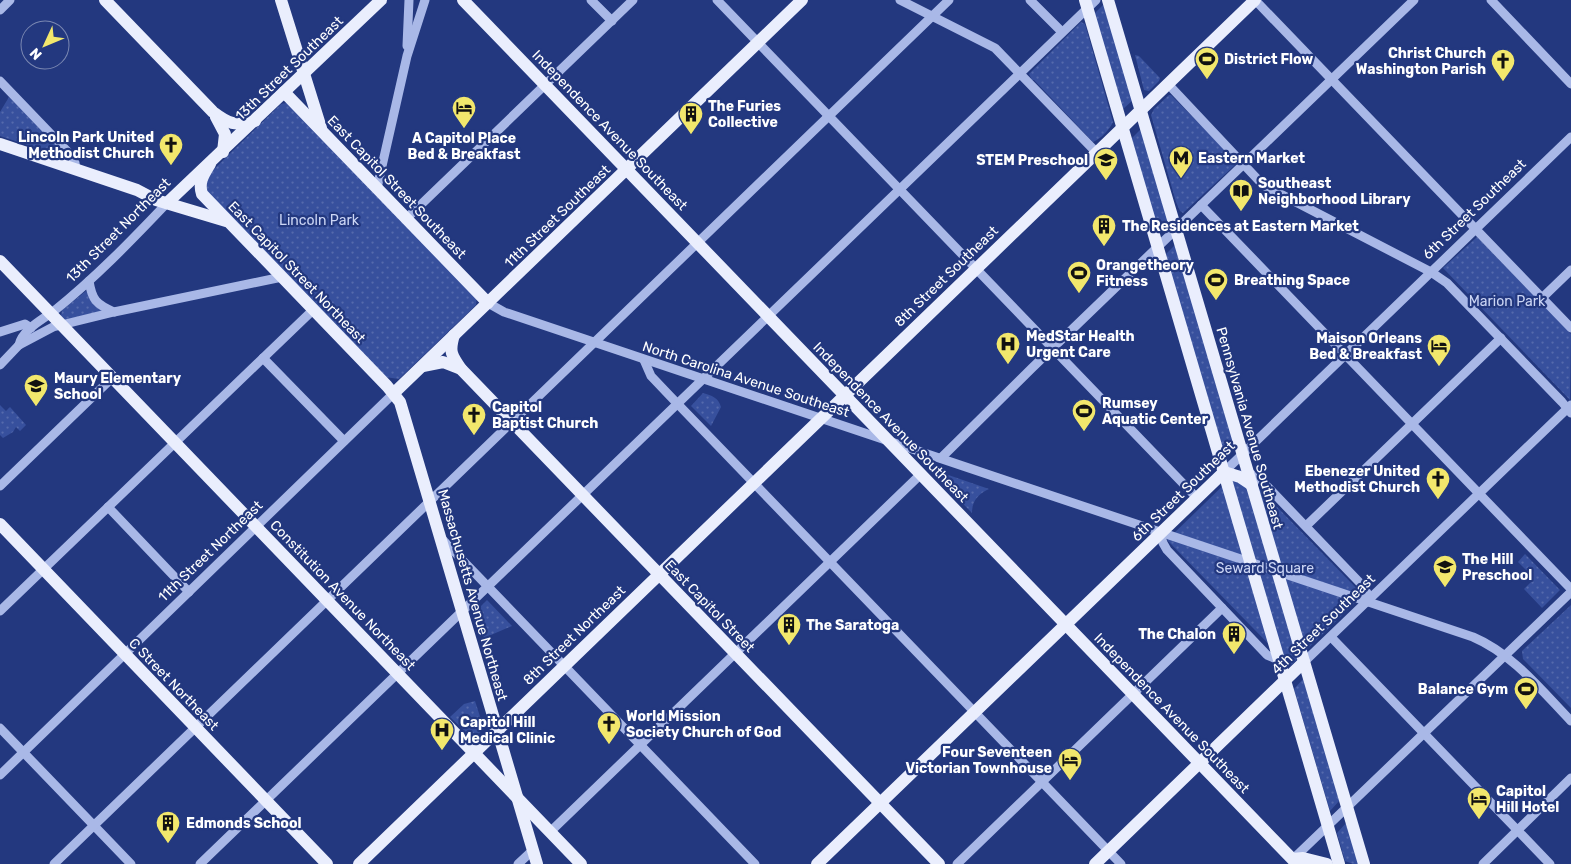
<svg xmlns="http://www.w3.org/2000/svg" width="1571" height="864" font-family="Rubik,sans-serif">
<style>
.park{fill:url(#park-dots)}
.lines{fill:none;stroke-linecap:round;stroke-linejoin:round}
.minor{stroke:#a9b8e7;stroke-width:9}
.major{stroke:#eaeefd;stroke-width:12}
.labels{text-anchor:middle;stroke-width:4.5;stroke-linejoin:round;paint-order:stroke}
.poi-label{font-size:14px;font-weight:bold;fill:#fff;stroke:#23387f;text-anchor:start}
.street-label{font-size:14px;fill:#fff;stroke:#23387f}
.park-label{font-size:14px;fill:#ccd6f5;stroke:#23387f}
</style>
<defs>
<pattern id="park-dots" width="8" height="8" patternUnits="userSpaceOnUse" patternTransform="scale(1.25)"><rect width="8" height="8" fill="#37509d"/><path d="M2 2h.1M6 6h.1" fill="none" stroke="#556aac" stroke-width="1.8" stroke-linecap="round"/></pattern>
</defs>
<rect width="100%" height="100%" fill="#23387f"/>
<!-- park -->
<g class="park">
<path d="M1105,3L1134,99L1122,110L1094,14Z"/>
<path d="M1081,22L1085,24L1113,122C1110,129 1101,139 1093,142L1034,80H1032L1029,74Z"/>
<path d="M1135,55L1139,56L1160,78L1159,81L1149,91L1144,90Z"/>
<path d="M1169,95H1171L1236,161L1235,165L1183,213L1180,211L1176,202L1151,115L1154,109Z"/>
<path d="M9,97L65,154L64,157L0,136V112Z"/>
<path d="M292,102L477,294L476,305L399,379L385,377L206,192L204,179L281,104Z"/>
<path d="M1142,128L1169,219L1158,230L1131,139Z"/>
<path d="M1477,237L1571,334L1570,400L1443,268Z"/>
<path d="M1176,244L1235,445L1225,456L1165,255Z"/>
<path d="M86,291L103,311L65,320L61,316L62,310Z"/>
<path d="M703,393C712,396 718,397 721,407L711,426L691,406Z"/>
<path d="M0,405L6,411L10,407L26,425L20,431L16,427L13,432L3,438L0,435Z"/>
<path d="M928,468L989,489C978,494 972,501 972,513Z"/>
<path d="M1240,469L1363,595L1290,666L1167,540Z"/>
<path d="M1525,554L1560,590L1542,608L1524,589L1532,581V576L1518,562Z"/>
<path d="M487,600L512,626L484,638L476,611Z"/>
<path d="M1571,605V708L1523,659L1522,651Z"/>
<path d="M1304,678L1340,800L1330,811L1294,689Z"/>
<path d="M475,701L484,729L473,739L450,717L464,704Z"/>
<path d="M1347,822L1359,864H1353L1345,861L1337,833Z"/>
</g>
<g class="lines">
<!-- minor -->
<g class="minor">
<path d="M591,0L612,21"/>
<path d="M717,0L1197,498"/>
<path d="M900,0L995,48L1096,152"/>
<path d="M1030,0L1062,32"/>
<path d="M1255,0L1571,328"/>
<path d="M1491,0L1571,84"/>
<path d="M0,10L10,0"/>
<path d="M407,46L409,0"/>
<path d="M0,81L71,155L75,163L76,169"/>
<path d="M1168,84L1263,185L1431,272L1447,283L1562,402L1571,413"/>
<path d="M377,188L407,56L425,0"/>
<path d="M1201,205L1571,589"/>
<path d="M407,218L633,0"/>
<path d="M89,281C92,300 96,304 114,312"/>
<path d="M1542,298L1571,270"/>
<path d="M488,303L504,312L1473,637C1513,654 1542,691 1571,721"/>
<path d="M0,332L25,324L31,328"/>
<path d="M19,345C22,330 42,320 54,311C94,279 131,241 167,203"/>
<path d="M263,358L344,441"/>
<path d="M644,360L651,376L670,396L1121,864"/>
<path d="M0,365L19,345L53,327L114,312L282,277"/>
<path d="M941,458L1032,368L1414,0"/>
<path d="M1224,472L1571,137"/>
<path d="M1248,472L1261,480L1362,585L1367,593V602"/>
<path d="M0,486L112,378"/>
<path d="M108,507L189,592"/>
<path d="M1306,526L1501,338"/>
<path d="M1160,533L1163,543L1167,550L1267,655L1279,660"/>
<path d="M443,540L755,864"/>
<path d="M0,611L313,310"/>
<path d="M1331,637L1550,864"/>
<path d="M1304,662L1571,405"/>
<path d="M0,728L131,864"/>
<path d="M0,775L394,393"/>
<path d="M550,832L921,474"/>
<path d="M1292,860L1571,592"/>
<path d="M54,864L949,0"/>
<path d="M200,864L1096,0"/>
<path d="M518,864L533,850"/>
<path d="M957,864L1222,608"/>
<path d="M1483,864L1571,778"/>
</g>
<!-- major -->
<g class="major">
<path d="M105,0L213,112C229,124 234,126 255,121"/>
<path d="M281,0L321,128"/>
<path d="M463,0L1297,864"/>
<path d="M1085,0L1339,864"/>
<path d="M1108,0L1364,864"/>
<path d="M284,92L488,303"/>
<path d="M216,117L225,134L223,152"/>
<path d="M0,144L137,190L156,200L226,221"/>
<path d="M210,164C204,174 198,182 202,194L387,386L400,402L537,864"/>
<path d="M167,203L381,0"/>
<path d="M0,261L581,864"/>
<path d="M454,335C449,351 451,355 461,369L939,864"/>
<path d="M423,366L443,362L461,369"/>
<path d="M394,393L802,0"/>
<path d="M1224,472L1240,477L1252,485"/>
<path d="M0,524L327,864"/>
<path d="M1293,859L1303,858L1327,864"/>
<path d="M359,864L1255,0"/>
<path d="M817,864L1224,472"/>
<path d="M1095,864L1304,662"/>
</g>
</g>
<!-- icons -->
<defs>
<symbol id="stadium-pin" viewBox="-11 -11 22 30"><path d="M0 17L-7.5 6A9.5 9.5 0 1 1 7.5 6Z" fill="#f2e76c" stroke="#23387f"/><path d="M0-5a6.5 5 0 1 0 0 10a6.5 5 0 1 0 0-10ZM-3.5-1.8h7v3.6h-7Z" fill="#111"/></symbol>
<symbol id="church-pin" viewBox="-11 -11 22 30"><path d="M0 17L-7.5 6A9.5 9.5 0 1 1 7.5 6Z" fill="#f2e76c" stroke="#23387f"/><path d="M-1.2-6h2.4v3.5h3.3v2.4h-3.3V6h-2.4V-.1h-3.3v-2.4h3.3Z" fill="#111"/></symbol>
<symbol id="hotel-pin" viewBox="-11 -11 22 30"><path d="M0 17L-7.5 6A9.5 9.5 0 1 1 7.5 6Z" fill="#f2e76c" stroke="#23387f"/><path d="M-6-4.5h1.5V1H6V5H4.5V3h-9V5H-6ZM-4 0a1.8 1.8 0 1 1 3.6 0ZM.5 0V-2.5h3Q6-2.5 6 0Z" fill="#111"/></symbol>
<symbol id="building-pin" viewBox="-11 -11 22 30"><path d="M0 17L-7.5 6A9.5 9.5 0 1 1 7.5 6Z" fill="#f2e76c" stroke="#23387f"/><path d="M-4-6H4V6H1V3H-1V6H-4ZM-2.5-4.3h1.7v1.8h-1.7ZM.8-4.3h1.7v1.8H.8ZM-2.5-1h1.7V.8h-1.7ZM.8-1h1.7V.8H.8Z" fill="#111"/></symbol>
<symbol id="metro-pin" viewBox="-11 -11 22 30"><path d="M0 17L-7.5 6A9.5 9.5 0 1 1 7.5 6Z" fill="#f2e76c" stroke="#23387f"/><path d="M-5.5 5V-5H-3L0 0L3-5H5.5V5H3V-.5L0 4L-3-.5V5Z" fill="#111"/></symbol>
<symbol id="school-pin" viewBox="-11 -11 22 30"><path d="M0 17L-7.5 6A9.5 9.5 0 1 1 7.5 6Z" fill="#f2e76c" stroke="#23387f"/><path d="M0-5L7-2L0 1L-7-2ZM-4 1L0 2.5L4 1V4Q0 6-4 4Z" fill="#111"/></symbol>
<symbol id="library-pin" viewBox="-11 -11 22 30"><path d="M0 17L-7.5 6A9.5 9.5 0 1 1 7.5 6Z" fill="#f2e76c" stroke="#23387f"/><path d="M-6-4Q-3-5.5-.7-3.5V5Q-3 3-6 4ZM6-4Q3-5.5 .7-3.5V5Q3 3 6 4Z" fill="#111"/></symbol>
<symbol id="hospital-pin" viewBox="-11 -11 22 30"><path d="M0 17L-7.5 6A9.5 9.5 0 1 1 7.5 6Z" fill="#f2e76c" stroke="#23387f"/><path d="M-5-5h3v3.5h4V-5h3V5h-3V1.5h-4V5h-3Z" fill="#111"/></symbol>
</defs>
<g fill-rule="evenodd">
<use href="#stadium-pin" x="1193" y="45" width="28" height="38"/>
<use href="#church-pin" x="1489" y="47" width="28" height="38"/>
<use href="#hotel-pin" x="450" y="94" width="28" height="38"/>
<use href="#building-pin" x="677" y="100" width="28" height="38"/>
<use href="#church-pin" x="157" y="131" width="28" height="38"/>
<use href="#metro-pin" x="1167" y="144" width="28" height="38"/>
<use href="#school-pin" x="1092" y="146" width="28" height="38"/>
<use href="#library-pin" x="1227" y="177" width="28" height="38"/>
<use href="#building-pin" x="1090" y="212" width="28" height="38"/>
<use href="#stadium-pin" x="1065" y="259" width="28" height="38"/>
<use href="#stadium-pin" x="1202" y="266" width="28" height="38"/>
<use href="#hospital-pin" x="994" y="330" width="28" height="38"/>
<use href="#hotel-pin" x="1425" y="332" width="28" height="38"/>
<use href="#school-pin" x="22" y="372" width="28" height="38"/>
<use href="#stadium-pin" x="1070" y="397" width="28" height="38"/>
<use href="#church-pin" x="460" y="401" width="28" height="38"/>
<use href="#church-pin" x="1424" y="465" width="28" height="38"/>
<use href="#school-pin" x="1431" y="553" width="28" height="38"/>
<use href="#building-pin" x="775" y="611" width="28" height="38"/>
<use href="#building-pin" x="1220" y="620" width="28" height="38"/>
<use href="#stadium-pin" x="1512" y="675" width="28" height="38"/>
<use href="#church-pin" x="595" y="710" width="28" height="38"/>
<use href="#hospital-pin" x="428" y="716" width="28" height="38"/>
<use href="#hotel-pin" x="1056" y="746" width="28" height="38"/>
<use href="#hotel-pin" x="1465" y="785" width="28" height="38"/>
<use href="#building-pin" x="154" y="809" width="28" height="38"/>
</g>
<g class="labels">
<!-- poi labels -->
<g class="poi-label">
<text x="1486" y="58" text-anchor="end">Christ Church<tspan x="1486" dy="16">Washington Parish</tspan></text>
<text x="1224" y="64">District Flow</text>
<text x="708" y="111">The Furies<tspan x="708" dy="16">Collective</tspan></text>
<text x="154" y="142" text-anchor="end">Lincoln Park United<tspan x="154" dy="16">Methodist Church</tspan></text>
<text x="464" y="143" text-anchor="middle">A Capitol Place<tspan x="464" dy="16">Bed &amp; Breakfast</tspan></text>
<text x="1198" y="163">Eastern Market</text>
<text x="1088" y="165" text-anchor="end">STEM Preschool</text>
<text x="1258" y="188">Southeast<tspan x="1258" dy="16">Neighborhood Library</tspan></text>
<text x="1122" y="231">The Residences at Eastern Market</text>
<text x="1096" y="270">Orangetheory<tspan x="1096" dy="16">Fitness</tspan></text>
<text x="1234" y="285">Breathing Space</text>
<text x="1026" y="341">MedStar Health<tspan x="1026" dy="16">Urgent Care</tspan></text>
<text x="1422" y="343" text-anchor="end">Maison Orleans<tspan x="1422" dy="16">Bed &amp; Breakfast</tspan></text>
<text x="54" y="383">Maury Elementary<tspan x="54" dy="16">School</tspan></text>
<text x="1102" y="408">Rumsey<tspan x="1102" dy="16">Aquatic Center</tspan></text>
<text x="492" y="412">Capitol<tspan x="492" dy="16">Baptist Church</tspan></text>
<text x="1420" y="476" text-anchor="end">Ebenezer United<tspan x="1420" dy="16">Methodist Church</tspan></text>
<text x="1462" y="564">The Hill<tspan x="1462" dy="16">Preschool</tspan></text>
<text x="806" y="630">The Saratoga</text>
<text x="1216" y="639" text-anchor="end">The Chalon</text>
<text x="1508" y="694" text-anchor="end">Balance Gym</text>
<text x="626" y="721">World Mission<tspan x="626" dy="16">Society Church of God</tspan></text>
<text x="460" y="727">Capitol Hill<tspan x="460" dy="16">Medical Clinic</tspan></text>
<text x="1052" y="757" text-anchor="end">Four Seventeen<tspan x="1052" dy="16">Victorian Townhouse</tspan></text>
<text x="1496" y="796">Capitol<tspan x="1496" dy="16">Hill Hotel</tspan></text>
<text x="186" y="828">Edmonds School</text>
</g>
<!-- street labels -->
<g class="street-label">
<text transform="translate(289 68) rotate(-44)" y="5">13th Street Southeast</text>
<text transform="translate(610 130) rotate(46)" y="5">Independence Avenue Southeast</text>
<text transform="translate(397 187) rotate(46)" y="5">East Capitol Street Southeast</text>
<text transform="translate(1474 209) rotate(-44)" y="5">6th Street Southeast</text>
<text transform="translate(557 216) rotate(-44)" y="5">11th Street Southeast</text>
<text transform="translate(118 230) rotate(-45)" y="5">13th Street Northeast</text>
<text transform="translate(297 272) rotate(46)" y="5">East Capitol Street Northeast</text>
<text transform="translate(946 276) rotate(-44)" y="5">8th Street Southeast</text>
<text transform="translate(746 379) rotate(18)" y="5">North Carolina Avenue Southeast</text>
<text transform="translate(891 422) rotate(46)" y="5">Independence Avenue Southeast</text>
<text transform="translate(1250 428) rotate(74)" y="5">Pennsylvania Avenue Southeast</text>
<text transform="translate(1183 491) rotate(-44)" y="5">6th Street Southeast</text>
<text transform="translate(210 551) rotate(-44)" y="5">11th Street Northeast</text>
<text transform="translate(343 595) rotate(46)" y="5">Constitution Avenue Northeast</text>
<text transform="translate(473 595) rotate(74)" y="5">Massachusetts Avenue Northeast</text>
<text transform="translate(710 606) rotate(46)" y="5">East Capitol Street</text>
<text transform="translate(1323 624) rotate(-44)" y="5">4th Street Southeast</text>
<text transform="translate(574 635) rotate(-44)" y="5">8th Street Northeast</text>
<text transform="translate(174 684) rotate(46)" y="5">C Street Northeast</text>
<text transform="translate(1172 713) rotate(46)" y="5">Independence Avenue Southeast</text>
</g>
<!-- park labels -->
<g class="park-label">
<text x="319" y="225">Lincoln Park</text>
<text x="1507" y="306">Marion Park</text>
<text x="1265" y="573">Seward Square</text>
</g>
</g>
<!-- north arrow -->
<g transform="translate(45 45) rotate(226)"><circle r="24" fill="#23387f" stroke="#7b88b2"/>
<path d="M0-4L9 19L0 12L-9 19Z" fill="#f2e76c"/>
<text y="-8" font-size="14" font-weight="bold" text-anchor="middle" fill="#ffffff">N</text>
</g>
</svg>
